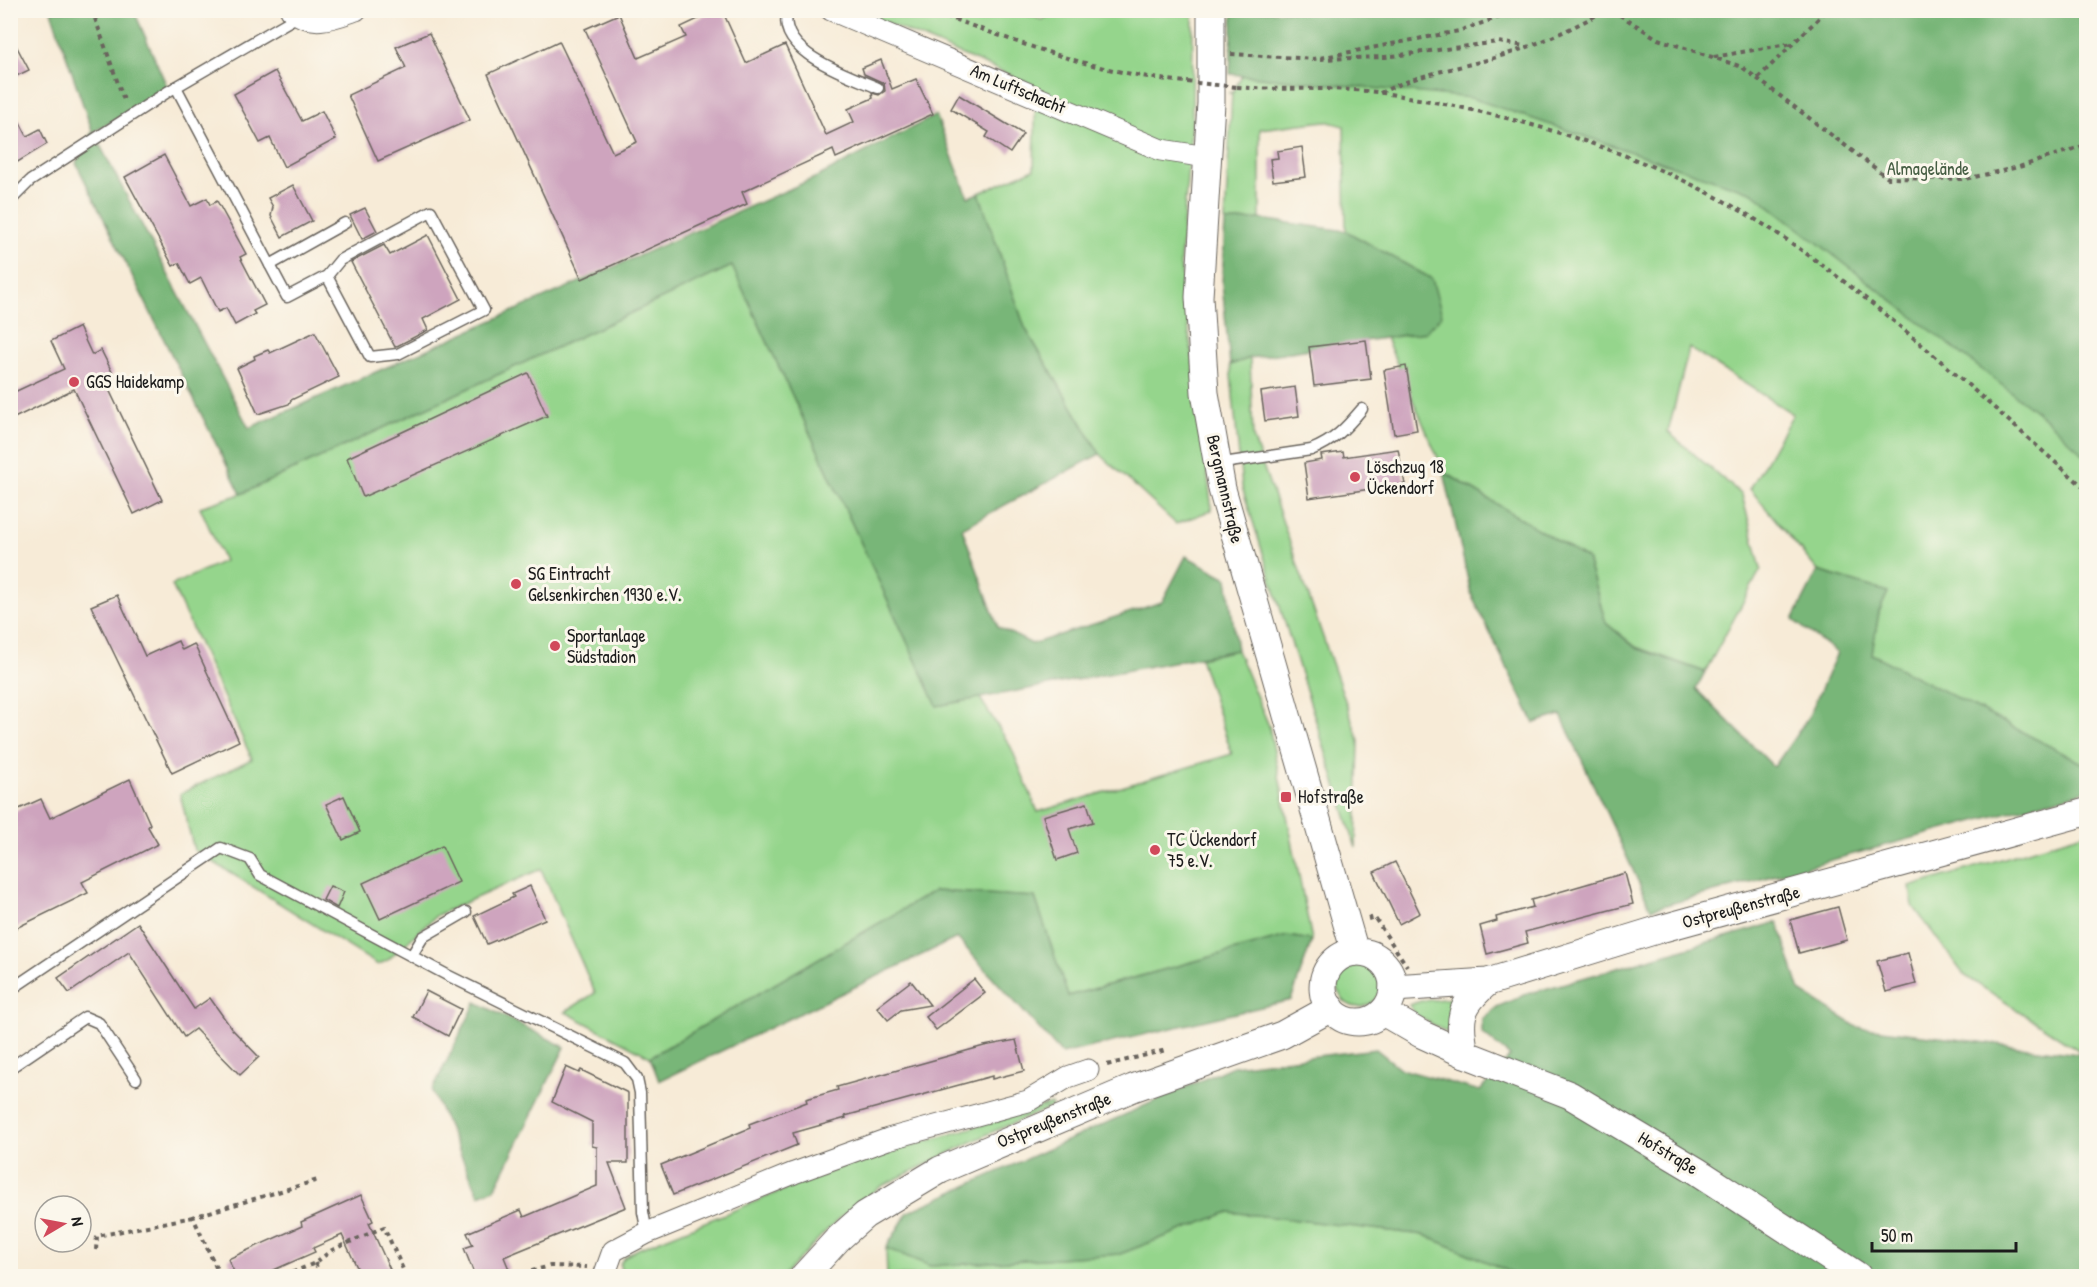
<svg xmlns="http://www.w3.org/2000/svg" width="2097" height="1287" font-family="'Patrick Hand',sans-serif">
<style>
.green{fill:#95d58c;stroke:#587854;stroke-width:1.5}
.forest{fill:#78b678;stroke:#4a694a;stroke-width:1.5}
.building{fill:#cea4be}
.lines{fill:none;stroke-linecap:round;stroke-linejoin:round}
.service-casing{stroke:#69645d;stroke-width:13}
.minor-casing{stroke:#69645d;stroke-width:23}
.tertiary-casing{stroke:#69645d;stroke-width:29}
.path{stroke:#69645d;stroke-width:4;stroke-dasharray:4.5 4.5;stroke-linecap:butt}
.service{stroke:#fff;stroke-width:10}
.minor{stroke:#fff;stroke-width:21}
.tertiary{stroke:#fff;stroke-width:27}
.path-bridge{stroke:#69645d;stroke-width:4;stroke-dasharray:4.5 4.5;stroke-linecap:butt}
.poi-dot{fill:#d1495b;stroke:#fbf7ec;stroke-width:2}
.labels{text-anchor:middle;stroke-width:6;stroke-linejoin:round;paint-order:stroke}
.street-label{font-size:18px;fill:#1c1c1c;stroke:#fbf7ec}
.park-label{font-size:18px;fill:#465d43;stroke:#fbf7ec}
.poi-label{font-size:18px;fill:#1c1c1c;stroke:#fbf7ec;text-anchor:start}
</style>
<rect width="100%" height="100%" fill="#fbf7ec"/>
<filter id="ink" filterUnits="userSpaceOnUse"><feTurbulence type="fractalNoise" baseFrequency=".0167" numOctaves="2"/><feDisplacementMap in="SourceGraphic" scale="12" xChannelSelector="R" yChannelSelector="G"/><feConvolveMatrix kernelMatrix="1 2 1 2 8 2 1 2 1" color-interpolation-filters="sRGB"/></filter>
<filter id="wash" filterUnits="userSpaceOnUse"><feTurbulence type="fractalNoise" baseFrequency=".008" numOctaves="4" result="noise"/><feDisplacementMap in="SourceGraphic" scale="24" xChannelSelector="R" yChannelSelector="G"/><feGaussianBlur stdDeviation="1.35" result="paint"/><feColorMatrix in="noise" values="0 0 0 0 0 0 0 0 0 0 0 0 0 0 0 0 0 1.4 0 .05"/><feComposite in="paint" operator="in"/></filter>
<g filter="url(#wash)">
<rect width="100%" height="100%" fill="#f7ebd7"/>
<!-- green -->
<g class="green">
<path d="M1016,10L1042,20L1057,11H1193L1192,120L1180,262L1212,510L1176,524L1100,454L1025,328L979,193L1034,169L1036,86L858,11Z"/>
<path d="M2086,11V765L1871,654L1879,612L1888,592L1818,571L1750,489L1793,414L1689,348L1668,432L1742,495L1761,569L1705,672L1636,647L1606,623L1587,559L1444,472L1386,338L1425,332L1432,279L1346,231L1344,126L1325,121L1260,129V219L1225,222L1232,93H1228L1233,92L1242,75L1301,81Z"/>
<path d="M732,266L937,706L980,698L1011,747L1038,812L1232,754L1200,658L1237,650L1269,726L1312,940L1287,936L1067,996L1035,897L934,891L650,1057L565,1012L595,993L541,869L437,915L388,960L378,965L194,850L180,794L252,759L172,585L224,561L200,507L241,494Z"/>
<path d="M1250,358L1253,437L1359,740L1356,848L1242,487L1230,365Z"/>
<path d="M2086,833V1055L1964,975L1913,906L1910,887Z"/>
<circle cx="1359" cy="986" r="21"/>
<path d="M1454,998L1448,1033L1416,1015L1409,1005L1421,1001Z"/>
<path d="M1051,1104L1052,1107L990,1133L882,1186L852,1207L827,1230L783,1276H627C611,1264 626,1255 638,1249L841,1167Z"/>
<path d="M1229,1212L1424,1235L1520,1276H887L886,1248L930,1266L1120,1254Z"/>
</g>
<!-- forest -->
<g class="forest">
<path d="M51,11H134L169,91L93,132L249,428L819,176L936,115L968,197L979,193L1025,328L1100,454L962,528L998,627L1032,644L1162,602L1186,556L1227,578L1237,650L937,706L732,266L241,494L76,163L92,131Z"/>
<path d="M1233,11H2086V457L2047,420L1753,193L1471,98L1230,74Z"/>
<path d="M1260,219L1346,231L1432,279L1442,315L1425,332L1250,358L1230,365L1222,284L1225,222Z"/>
<path d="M1444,472L1587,559L1606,623L1636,648L1705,672L1696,689L1774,767L1808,718L1837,653L1793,620L1818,571L1888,592L1879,612L1872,654L2086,765V791L1651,909L1561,715L1534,723L1471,594Z"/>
<path d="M934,891L1035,897L1068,996L1287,936L1312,940L1291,1000L1062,1054L957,938L659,1081L650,1057Z"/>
<path d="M1778,922L1800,991L1857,1027L2086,1055V1276H1520L1424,1235L1229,1212L1120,1254L930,1266L886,1248L908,1212L1233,1066L1376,1049L1401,1069L1480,1091L1510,1056L1482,1033V1019L1497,1007L1527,994Z"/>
<path d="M476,1002L565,1047L495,1189L479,1195L432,1091Z"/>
</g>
<g id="blocks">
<!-- building -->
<g class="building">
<path d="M717,10H722L746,63L785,45L826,135L854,122L848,109L873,98L872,93L879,95L885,91L884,83L864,74L862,68L881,60L892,89L916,79L933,114L836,158L833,150L742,192L747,204L582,279L488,74L559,41L613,153L637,142L585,29L619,14L638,58L686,37L681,27Z"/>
<path d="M429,33L470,120L378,161L348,95L406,68L396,47Z"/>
<path d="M10,34L29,70L10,79Z"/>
<path d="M275,71L302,121L322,111L336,139L284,167L270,138L260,143L234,94Z"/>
<path d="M959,95L1023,134L1010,153L986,137L989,132L951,109Z"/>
<path d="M10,103L27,136L40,129L47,144L16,163L10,152Z"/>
<path d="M1302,147L1306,177L1273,181L1270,159L1278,158L1277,151Z"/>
<path d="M164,155L191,206L207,198L210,205L217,201L246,254L240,257L265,305L253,311L255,314L235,325L226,308L218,312L201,278L190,284L179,263L173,266L125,177Z"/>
<path d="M293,185L312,221L282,237L271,216L273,207L268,198Z"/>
<path d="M365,208L377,231L362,239L350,215Z"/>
<path d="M428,235L461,299L423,319L428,330L395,347L351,262L384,245L390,255Z"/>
<path d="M79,327L92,355L101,350L113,374L104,379L162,500L134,514L74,389L10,420V394L64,369L51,341Z"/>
<path d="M315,332L339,377L291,400L289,404L258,414L237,368L255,359L254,356L268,350L270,353Z"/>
<path d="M1366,340L1371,379L1314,386L1309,347Z"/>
<path d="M1406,366L1417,430L1394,434L1384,370Z"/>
<path d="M528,373L547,416L363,497L347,458Z"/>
<path d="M1295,387L1299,416L1265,421L1261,392Z"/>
<path d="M1398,449L1405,484L1309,498L1304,463L1322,460L1321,455L1343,452L1344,457Z"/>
<path d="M117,595L145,656L178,641L182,650L194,644L239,741L172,773L91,606Z"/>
<path d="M130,779L150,824L148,827L158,844L82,882L88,893L10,931V813L41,799L50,818Z"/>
<path d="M344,796L360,832L343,840L326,804Z"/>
<path d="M1087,803L1093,822L1069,829L1077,853L1057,860L1043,816Z"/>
<path d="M442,846L459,882L380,919L363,883Z"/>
<path d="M1395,862L1420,913L1399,924L1374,872Z"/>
<path d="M1625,873L1633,904L1525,932L1528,943L1487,954L1480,926L1497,921L1496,917L1533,907L1531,900Z"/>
<path d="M330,886L344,892L337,908L323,900Z"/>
<path d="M530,886L545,919L487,944L474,916L514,897L512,894Z"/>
<path d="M1838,907L1847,940L1799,953L1790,920Z"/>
<path d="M138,923L194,1009L210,998L232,1029L259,1057L240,1075L195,1029L184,1037L129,952L69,993L58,978Z"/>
<path d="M1908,953L1916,984L1886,992L1877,961Z"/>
<path d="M974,979L985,993L936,1030L926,1017Z"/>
<path d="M911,981L930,1005L901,1010L888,1020L877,1007Z"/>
<path d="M426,991L461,1009L448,1036L413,1017Z"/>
<path d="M1016,1040L1024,1071L992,1079V1076L845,1116L846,1118L793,1133L797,1145L673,1195L661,1165L750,1128L749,1124L807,1102L806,1099L838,1090L837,1087L984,1046Z"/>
<path d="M566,1067L579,1073L581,1070L628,1093V1163H609L626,1207L504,1257L509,1269L492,1276H475L464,1248L473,1245L467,1233L521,1210L524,1217L597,1186V1147L592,1146V1122L552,1102Z"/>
<path d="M361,1195L373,1221L369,1223L393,1276H361L342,1235L313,1248L315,1252L260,1276H236L228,1259L302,1226L301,1222Z"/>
</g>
</g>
</g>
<g filter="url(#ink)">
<use href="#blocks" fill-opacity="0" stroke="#69645d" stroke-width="1.5"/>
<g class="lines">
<defs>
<g id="service">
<path d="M788,10C774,53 850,75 878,88"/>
<path d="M176,87L270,265L345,223"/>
<path d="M10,201L30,181L169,91L298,16"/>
<path d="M270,265L287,297L327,276L370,357L398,354L484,310L431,211L340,260L327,276"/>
<path d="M1216,464L1311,450C1334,441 1346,428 1362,409"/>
<path d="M412,955L423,937L466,912"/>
<path d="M10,990L221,848L250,859L260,875L447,975L625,1063L637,1079L640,1093L643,1212L647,1233"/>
<path d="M10,1068L85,1017L99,1023L136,1079"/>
</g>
<g id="minor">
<path d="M291,10C312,27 333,18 356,10"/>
<path d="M831,10L1161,150L1207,157"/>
<path d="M604,1276L613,1251L647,1233L794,1173L888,1139L1028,1101L1068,1077L1088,1070"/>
</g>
<g id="tertiary">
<path d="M1211,10V103L1199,297L1205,393L1222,489L1355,952"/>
<circle cx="1358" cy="987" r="35"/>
<path d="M1393,988L1488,982L1660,929L2086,812"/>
<path d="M1383,1012L1421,1034L1465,1054L1570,1095L1697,1171L1858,1276"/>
<path d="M1465,1054C1458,1018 1459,1006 1488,982"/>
<path d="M804,1276L838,1239L865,1215L940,1170L1133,1088L1282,1035L1331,1008"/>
</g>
</defs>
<!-- service casing -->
<use href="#service" class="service-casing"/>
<!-- minor casing -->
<use href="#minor" class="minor-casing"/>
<!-- tertiary casing -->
<use href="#tertiary" class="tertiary-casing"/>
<!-- path -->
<g class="path">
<path d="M92,10L125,103"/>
<path d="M929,10C1014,41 1097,74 1187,82"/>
<path d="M1612,10L1658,39L1742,67L1888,178L1965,179L2019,167L2086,145"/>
<path d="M1231,54L1314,59L1459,31L1520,10"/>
<path d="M1714,57L1793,43"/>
<path d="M1320,59L1385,57L1498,42L1525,46"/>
<path d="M1758,78L1827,10"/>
<path d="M1237,87C1285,91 1335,86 1383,93C1523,115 1669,158 1787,240C1893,313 1989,405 2086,489"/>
<path d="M1380,93C1419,73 1462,68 1504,55C1540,44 1573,28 1606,10"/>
<path d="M1368,919L1374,917L1407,966"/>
<path d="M1107,1065L1166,1050"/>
<path d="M96,1250L97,1236L193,1217"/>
<path d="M315,1263L321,1276"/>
<path d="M220,1276L193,1217L318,1180"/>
<path d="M284,1276L315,1263L332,1250L384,1227L406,1276"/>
<path d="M514,1276L550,1266L587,1267"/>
</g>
<!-- service -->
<use href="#service" class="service"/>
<!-- minor -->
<use href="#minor" class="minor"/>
<!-- tertiary -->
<use href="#tertiary" class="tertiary"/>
<!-- path-bridge -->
<path class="path-bridge" d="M1187,82L1237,87"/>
</g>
</g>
<!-- markers -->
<g class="poi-dot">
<circle cx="74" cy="382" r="6"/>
<circle cx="1355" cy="477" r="6"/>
<circle cx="516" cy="584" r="6"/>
<circle cx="555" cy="646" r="6"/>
<rect x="1280" y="791" width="12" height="12" rx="3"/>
<circle cx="1155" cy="850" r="6"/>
</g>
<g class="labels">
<!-- street labels -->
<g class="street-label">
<text transform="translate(1018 89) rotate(23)" y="6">Am Luftschacht</text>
<text transform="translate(1225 489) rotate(77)" y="6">Bergmannstraße</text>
<text transform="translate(1741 907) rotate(-15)" y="6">Ostpreußenstraße</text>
<text transform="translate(1054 1120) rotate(-22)" y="6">Ostpreußenstraße</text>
<text transform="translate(1668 1153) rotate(31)" y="6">Hofstraße</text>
</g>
<!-- park labels -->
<g class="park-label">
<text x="1928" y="175">Almagelände</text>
</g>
<!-- poi labels -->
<g class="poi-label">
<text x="86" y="388">GGS Haidekamp</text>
<text x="1367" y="473">Löschzug 18<tspan x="1367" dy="21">Ückendorf</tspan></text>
<text x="528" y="580">SG Eintracht<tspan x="528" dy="21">Gelsenkirchen 1930 e.V.</tspan></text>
<text x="567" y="642">Sportanlage<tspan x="567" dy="21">Südstadion</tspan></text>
<text x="1298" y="803">Hofstraße</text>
<text x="1167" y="846">TC Ückendorf<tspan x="1167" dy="21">75 e.V.</tspan></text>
</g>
</g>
<!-- margin -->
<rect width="2097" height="1287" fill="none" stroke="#fbf7ec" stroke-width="36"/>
<!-- north arrow -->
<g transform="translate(63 1224) rotate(80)"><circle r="28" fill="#fbf7ec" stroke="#a29f99" stroke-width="1.5"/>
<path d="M0-4.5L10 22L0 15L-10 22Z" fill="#d1495b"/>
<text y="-9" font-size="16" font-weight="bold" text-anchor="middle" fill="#1c1c1c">N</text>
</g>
<!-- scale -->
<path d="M1872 1242v9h144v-9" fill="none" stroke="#1c1c1c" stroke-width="3"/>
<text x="1881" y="1242" font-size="18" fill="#1c1c1c" stroke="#fbf7ec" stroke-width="4.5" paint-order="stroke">50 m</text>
</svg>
